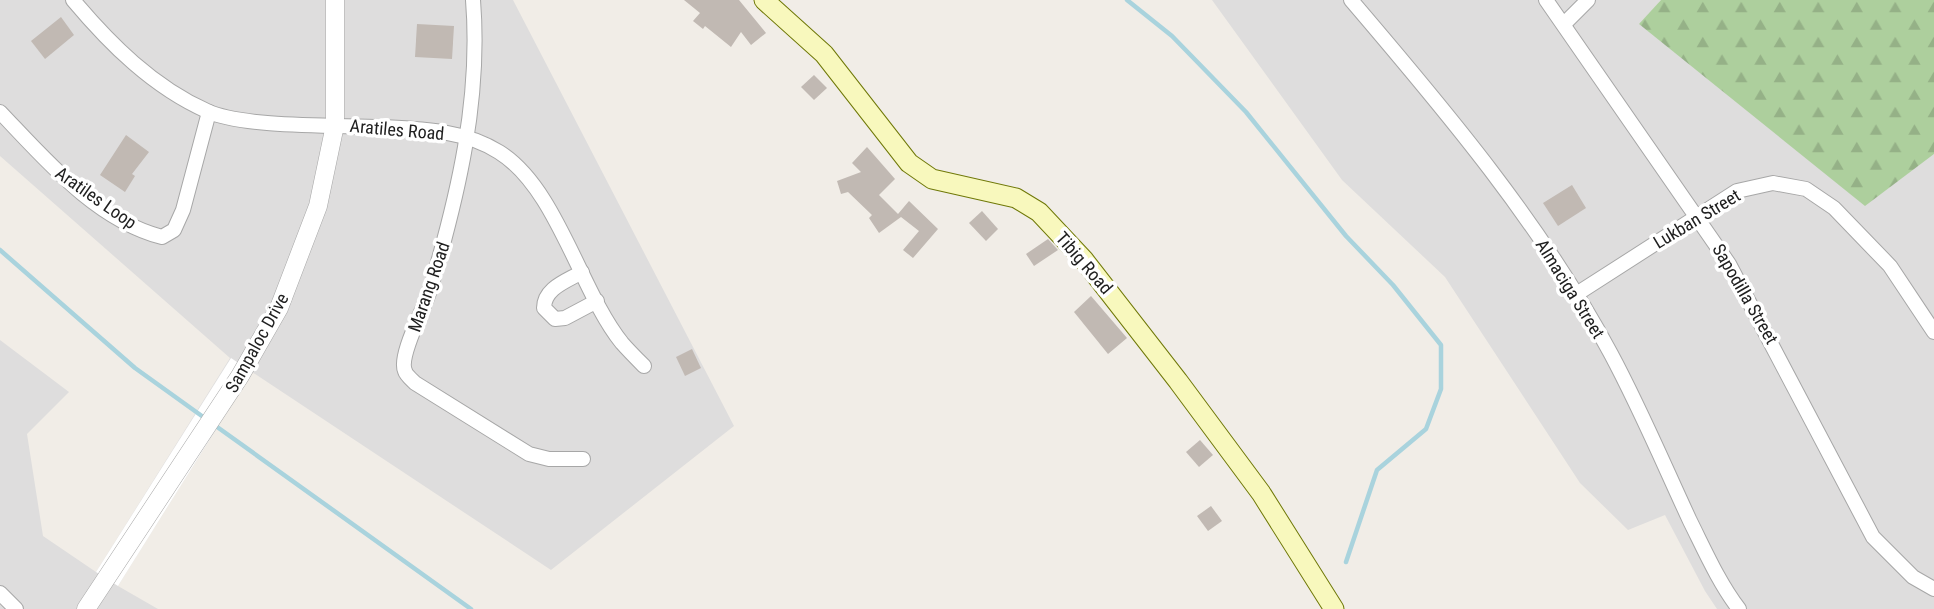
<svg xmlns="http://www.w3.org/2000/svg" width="1934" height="609" font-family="'Roboto Condensed',sans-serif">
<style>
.residential{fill:#dedddd}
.forest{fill:url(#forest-firs)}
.pier{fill:#fff}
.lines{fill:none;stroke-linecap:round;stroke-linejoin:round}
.stream{stroke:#a9d3dd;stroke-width:4.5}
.building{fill:#c1b9b3}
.minor-casing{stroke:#a7a7a7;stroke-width:16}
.tertiary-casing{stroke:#a7a7a7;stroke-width:19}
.secondary-casing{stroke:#6f7807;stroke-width:21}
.minor{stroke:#fff;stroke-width:14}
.tertiary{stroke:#fff;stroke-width:18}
.secondary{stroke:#f8f8bd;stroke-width:19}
.labels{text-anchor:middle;stroke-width:7;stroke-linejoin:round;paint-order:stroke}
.street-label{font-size:18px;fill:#202020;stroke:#fff}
</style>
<defs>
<pattern id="forest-firs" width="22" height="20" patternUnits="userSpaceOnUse" patternTransform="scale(1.75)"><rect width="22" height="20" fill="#adcf9d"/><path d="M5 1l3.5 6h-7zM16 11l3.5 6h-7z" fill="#95b187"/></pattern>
</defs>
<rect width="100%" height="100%" fill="#f1ede7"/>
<!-- residential -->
<g class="residential">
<path d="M0,0H513L734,426L551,570L252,372L118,586L158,609H0V340L69,392L27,434L43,536L96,572L230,358L0,156Z"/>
<path d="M1212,0H1661L1640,24L1931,156L1934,154V609H1717L1705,591L1665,515L1628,530L1580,483L1445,277L1342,180Z"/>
</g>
<!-- forest -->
<path class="forest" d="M1661,0H1934V154L1865,206L1639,24Z"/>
<!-- pier -->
<path class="pier" d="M231,358L252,372L118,586L96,572Z"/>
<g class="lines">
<!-- stream -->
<g class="stream">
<path d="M1127,0L1172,36L1246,112L1346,236L1393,285L1441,345V389L1426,429L1377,470L1346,562"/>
<path d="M0,250L135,368L206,419"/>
<path d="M213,424L471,609"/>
</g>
</g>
<!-- building -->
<g class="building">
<path d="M684,0H739L766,33L751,45L741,32L731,47L705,26L703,29L693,21L700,13Z"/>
<path d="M61,17L74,35L45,59L31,41Z"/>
<path d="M417,24L454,26L452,59L415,57Z"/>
<path d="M814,75L827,88L814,100L801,87Z"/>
<path d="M126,135L149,152L132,174L135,176L125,192L100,175Z"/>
<path d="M867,147L895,179L879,195L898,214L909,201L938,229L913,258L903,250L919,231L901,217L879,233L869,218L872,215L848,192L841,194L837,181L861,172L852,163Z"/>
<path d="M1572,185L1586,208L1558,226L1543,203Z"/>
<path d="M982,211L998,229L986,241L969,223Z"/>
<path d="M1048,239L1058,250L1034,266L1026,254Z"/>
<path d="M1091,296L1127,338L1108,354L1074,312Z"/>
<path d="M692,349L701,368L685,376L676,357Z"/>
<path d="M1200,440L1213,455L1199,467L1186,452Z"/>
<path d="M1211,506L1222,521L1208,531L1197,516Z"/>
</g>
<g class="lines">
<defs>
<g id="minor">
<path d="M73,0C110,44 153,87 207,111C244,128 338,125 381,127C421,129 465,130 499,152C557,188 580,291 622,343C629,351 637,359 644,366"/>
<path d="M473,0C481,99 458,196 430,290C425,307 398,356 405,371C406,375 412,380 415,383L529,454L549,459H583"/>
<path d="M1351,0C1445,110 1542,225 1611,354C1640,408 1664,465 1690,521C1705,551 1719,583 1739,609"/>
<path d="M1546,0L1729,264L1873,537L1913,577L1934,589"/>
<path d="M1565,23L1588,0"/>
<path d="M0,112C45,159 96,220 162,237L174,230L183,210L209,112"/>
<path d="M582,272C567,281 544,288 544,308L555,319L565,318L597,301"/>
<path d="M1575,295L1737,191L1773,183L1806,189L1834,208L1890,266L1934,332"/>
<path d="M0,593L16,609"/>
</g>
<path id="tertiary" d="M86,609L240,376L279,308L318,206L335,125V0"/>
<path id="secondary" d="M764,0L824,54L909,163L932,179L1016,198L1039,212L1084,260L1178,381L1261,493L1334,609"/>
</defs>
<!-- minor casing -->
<use href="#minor" class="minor-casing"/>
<!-- tertiary casing -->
<use href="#tertiary" class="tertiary-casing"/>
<!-- secondary casing -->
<use href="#secondary" class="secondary-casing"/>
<!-- minor -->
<use href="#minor" class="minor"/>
<!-- tertiary -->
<use href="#tertiary" class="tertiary"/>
<!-- secondary -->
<use href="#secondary" class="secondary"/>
</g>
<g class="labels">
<!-- street labels -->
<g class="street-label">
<text transform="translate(397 130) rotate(5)" y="6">Aratiles Road</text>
<text transform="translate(96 198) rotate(35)" y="6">Aratiles Loop</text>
<text transform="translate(1697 219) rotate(-31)" y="6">Lukban Street</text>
<text transform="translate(1084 263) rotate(49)" y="6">Tibig Road</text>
<text transform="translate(429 287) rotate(-71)" y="6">Marang Road</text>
<text transform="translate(1570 289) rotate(58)" y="6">Almaciga Street</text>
<text transform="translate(1745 294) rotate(60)" y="6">Sapodilla Street</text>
<text transform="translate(257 343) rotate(-61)" y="6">Sampaloc Drive</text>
</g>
</g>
</svg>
